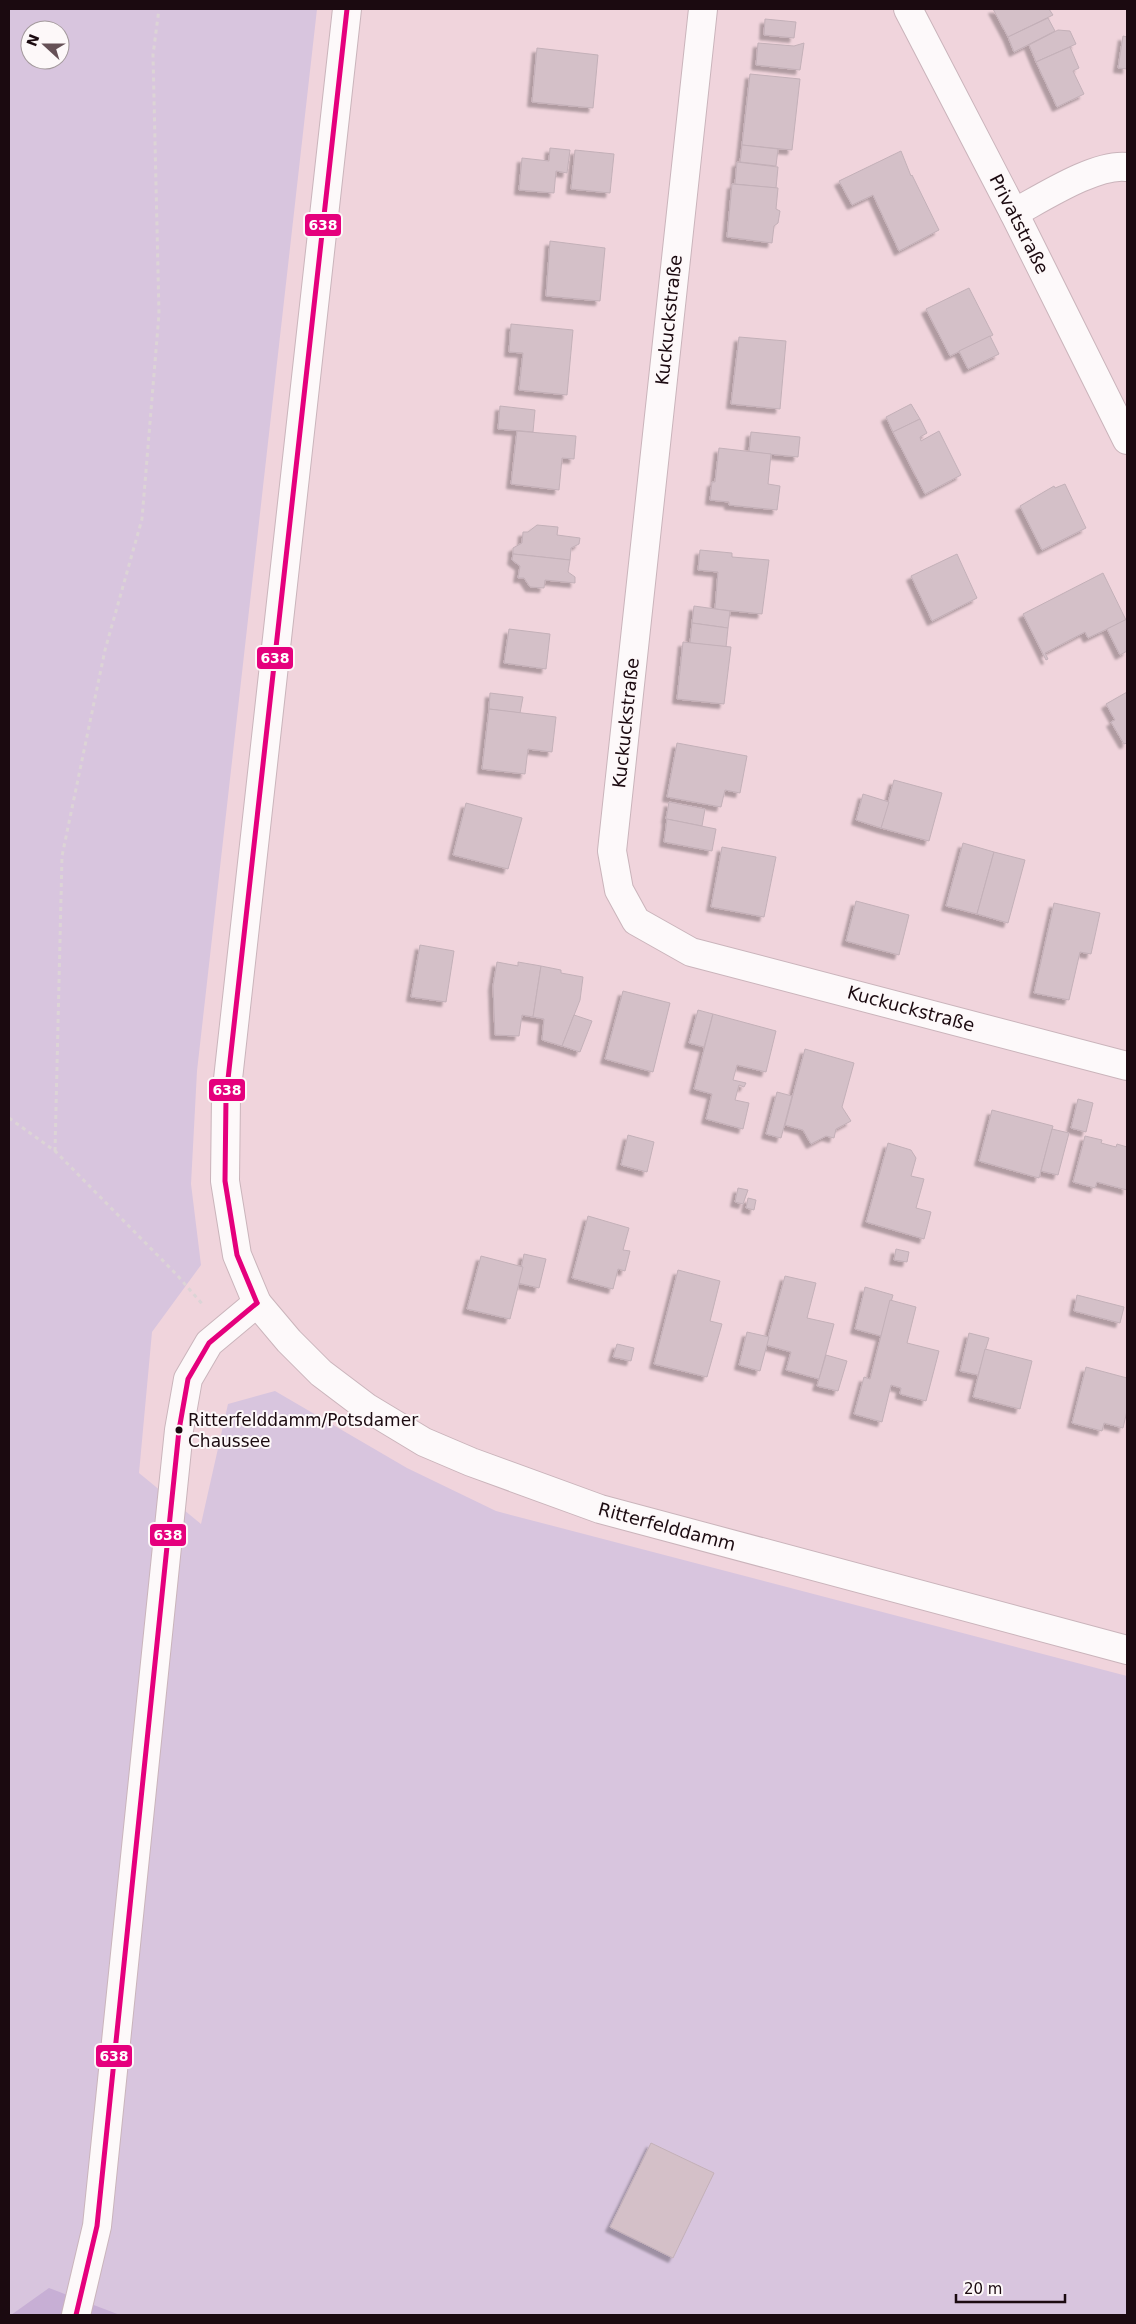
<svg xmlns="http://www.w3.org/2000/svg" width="1136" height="2324" font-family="'DejaVu Sans',sans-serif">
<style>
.green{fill:#d8c5de;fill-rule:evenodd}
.forest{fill:#c7afd5}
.building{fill:#d4c0c8;stroke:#c3b0b8;filter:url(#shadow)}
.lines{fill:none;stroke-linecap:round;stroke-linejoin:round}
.street-casing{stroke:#cab4bb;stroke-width:30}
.secondary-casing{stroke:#cab4bb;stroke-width:30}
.primary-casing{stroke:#cab4bb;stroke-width:30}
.path{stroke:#dcd4d6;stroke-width:3;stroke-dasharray:4 4;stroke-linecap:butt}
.street{stroke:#fdf9fa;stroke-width:28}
.secondary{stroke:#fdf9fa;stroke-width:28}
.primary{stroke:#fdf9fa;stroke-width:28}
.bus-1-casing{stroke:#fdf8f9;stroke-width:9}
.bus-1{stroke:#e5007d;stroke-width:5}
.bus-dot{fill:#1b0a10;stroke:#fdf8f9;stroke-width:2}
.labels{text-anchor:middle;stroke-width:4;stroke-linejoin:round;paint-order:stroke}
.bus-label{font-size:17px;fill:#1b0a10;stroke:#fdf8f9;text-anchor:start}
.street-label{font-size:18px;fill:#1b0a10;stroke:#fdf8f9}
.line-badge{stroke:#fdf8f9;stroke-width:2}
.badge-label{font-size:14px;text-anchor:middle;font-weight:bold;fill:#fff}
</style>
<defs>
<filter id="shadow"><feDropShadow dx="-4.5" dy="4.5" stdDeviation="1" flood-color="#0004"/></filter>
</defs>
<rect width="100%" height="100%" fill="#f0d4dc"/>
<!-- green -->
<path class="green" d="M9,9H317L197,1071L191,1184L201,1265L152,1332L139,1473L201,1524L228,1404L275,1391L407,1468L496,1511L1127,1676V2315H9ZM30,30H60V60H30Z"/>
<!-- forest -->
<path class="forest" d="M49,2288L120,2315H11Z"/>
<!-- building -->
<g class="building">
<path d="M993,9H1049L1053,15L1008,37Z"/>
<path d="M1048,18L1055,31L1014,52L1008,37Z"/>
<path d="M765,19L796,22L794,38L764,35Z"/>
<path d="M1058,30L1070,31L1076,44L1036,62L1029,45Z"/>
<path d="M1123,36L1127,37V69L1118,68Z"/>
<path d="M758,43L794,46L804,43L800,70L756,65Z"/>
<path d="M1070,47L1079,68L1073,71L1084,94L1057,107L1036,62Z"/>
<path d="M537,48L598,55L593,108L532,102Z"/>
<path d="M750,74L800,79L792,150L742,145Z"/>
<path d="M742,145L778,149L776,166L740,162Z"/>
<path d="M550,148L570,150L567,173L556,171L554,193L519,190L522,158L549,161Z"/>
<path d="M575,150L614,154L610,193L571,189Z"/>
<path d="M901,151L911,176L912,175L939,230L899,251L873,195L852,205L839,181Z"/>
<path d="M737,162L778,167L776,188L735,184Z"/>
<path d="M732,184L778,188L776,209L780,211L778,223L774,226L772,243L727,237Z"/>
<path d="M550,241L605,248L600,301L546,296Z"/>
<path d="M969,288L993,335L950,356L926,309Z"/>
<path d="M511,324L573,330L567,395L519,390L523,353L509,352Z"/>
<path d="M990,336L999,354L968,369L959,351Z"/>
<path d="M739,337L786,341L780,409L731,404Z"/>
<path d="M911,404L920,419L893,432L886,417Z"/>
<path d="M500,406L535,410L533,432L498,429Z"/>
<path d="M920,419L927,433L920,437L921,441L939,431L961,475L925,494L893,432Z"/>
<path d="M517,431L576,436L574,459L562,458L559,490L511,484Z"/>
<path d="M751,432L800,437L798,457L749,452Z"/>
<path d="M719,448L771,454L768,484L780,486L777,510L729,505V502L710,500L712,482H715Z"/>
<path d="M1065,484L1086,528L1042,550L1020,506L1054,486L1055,488Z"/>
<path d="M537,525L558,527L557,535L580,538L579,544L571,548L570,560L513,554V548L522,543L523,532H528Z"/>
<path d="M700,550L732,553V557L769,560L762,614L715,609L718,572L698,570Z"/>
<path d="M513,554L570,560L568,572L575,577V583L545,580L544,588L530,587L524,578H518L520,566L512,560Z"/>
<path d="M957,554L977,598L932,621L911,576Z"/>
<path d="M1103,573L1126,620L1088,638L1085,632L1045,653L1048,659L1046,660L1023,614Z"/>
<path d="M694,606L730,611L728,628L692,623Z"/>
<path d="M1127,619V651L1120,655L1107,629Z"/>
<path d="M692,623L728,628L726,647L690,643Z"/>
<path d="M509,629L550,634L546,669L504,663Z"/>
<path d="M683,642L731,647L724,704L677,699Z"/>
<path d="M1127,692V743L1124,744L1111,722L1115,720L1106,704Z"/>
<path d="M490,693L523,697L520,713L489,709Z"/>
<path d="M489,709L556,717L552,752L528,749L525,774L482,769Z"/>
<path d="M677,743L747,756L740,793L725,790L721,807L667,797Z"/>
<path d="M894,780L942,793L929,841L881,828Z"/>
<path d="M863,794L889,802L881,828L856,820Z"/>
<path d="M669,802L705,809L702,826L666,819Z"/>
<path d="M466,803L522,818L508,869L453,855Z"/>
<path d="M667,819L716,829L712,851L664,842Z"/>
<path d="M963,843L994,852L977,914L946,906Z"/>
<path d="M722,847L776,857L764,917L711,907Z"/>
<path d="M994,852L1025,860L1008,923L977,914Z"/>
<path d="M856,901L909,915L899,955L846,941Z"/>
<path d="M1054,903L1100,913L1091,954L1080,952L1069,1000L1034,993Z"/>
<path d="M420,945L454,951L446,1002L411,997Z"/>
<path d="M497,962L518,966V962L541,966L533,1017L522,1015L519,1036L495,1035L493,986Z"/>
<path d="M541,966L561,970V973L583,977L580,1000L562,1046L542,1040L544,1019L533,1017Z"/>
<path d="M623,991L670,1003L653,1072L605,1059Z"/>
<path d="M698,1010L713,1014L704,1047L689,1043Z"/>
<path d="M713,1014L776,1031L766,1072L737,1065L733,1080L746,1083L744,1087L739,1085L735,1100L749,1103L743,1129L706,1119L712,1094L694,1089Z"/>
<path d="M574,1015L592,1021L580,1052L562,1046Z"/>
<path d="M805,1049L854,1063L842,1107L851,1121L836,1129L834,1138L826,1136L811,1144L803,1130L785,1125Z"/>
<path d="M777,1092L792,1096L781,1138L766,1134Z"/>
<path d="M1078,1099L1093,1103L1086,1132L1071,1128Z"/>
<path d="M992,1110L1053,1126L1039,1178L979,1161Z"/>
<path d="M1052,1129L1069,1133L1058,1175L1041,1171Z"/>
<path d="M628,1135L654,1142L647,1172L621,1165Z"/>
<path d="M1085,1136L1102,1140L1101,1143L1116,1147L1117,1144L1127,1147V1190L1097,1182L1095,1188L1073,1182Z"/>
<path d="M888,1143L911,1150L916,1158L911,1176L924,1179L916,1208L931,1212L924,1239L866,1222Z"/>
<path d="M738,1188L748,1190L743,1204L735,1202Z"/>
<path d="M748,1198L756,1200L754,1210L746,1208Z"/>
<path d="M588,1216L629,1228L623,1250L630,1251L625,1271L618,1269L613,1289L572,1278Z"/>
<path d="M896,1249L909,1252L907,1262L894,1260Z"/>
<path d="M524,1254L546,1259L539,1288L518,1283Z"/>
<path d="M481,1256L523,1267L510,1319L467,1309Z"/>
<path d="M678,1270L720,1281L710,1321L722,1324L707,1377L654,1364Z"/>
<path d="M785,1276L816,1283L807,1318L834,1324L819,1379L786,1370L791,1352L766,1345Z"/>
<path d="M865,1287L893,1295L881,1336L855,1329Z"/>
<path d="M1077,1295L1124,1307L1120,1323L1074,1311Z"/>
<path d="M890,1300L916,1307L907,1343L939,1351L926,1401L900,1394L901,1388L891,1385L882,1422L854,1414L864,1377L870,1379Z"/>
<path d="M747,1332L769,1337L760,1371L739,1365Z"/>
<path d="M969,1333L989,1338L978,1375L960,1371Z"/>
<path d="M617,1344L634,1348L631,1361L613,1357Z"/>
<path d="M985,1349L1032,1361L1020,1409L973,1397Z"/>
<path d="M826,1355L847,1361L838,1391L817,1386Z"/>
<path d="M1086,1367L1127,1378V1411L1123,1428L1104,1423L1102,1431L1072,1423Z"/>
<path d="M651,2143L714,2173L673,2258L610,2227Z"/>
</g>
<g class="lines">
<defs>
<g id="street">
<path d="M703,9L612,851L619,890L636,921L691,952L1127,1066"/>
<path d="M908,9L1014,213L1127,440"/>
<path d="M1014,213C1042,198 1096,163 1127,167"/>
</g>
<path id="secondary" d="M257,1303L289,1341L321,1373L366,1407L424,1442L471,1462L600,1509L1127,1650"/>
<path id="primary" d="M76,2315L97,2226L179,1430L188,1379L209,1343L257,1303L237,1255L225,1181L226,1097L347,9"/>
</defs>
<!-- street casing -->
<use href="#street" class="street-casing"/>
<!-- secondary casing -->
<use href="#secondary" class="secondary-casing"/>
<!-- primary casing -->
<use href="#primary" class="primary-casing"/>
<!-- path -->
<g class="path">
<path d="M9,1118L55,1151L177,1275L204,1306"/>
<path d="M55,1151L62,856L105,650L142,519L159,314L153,55L159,9"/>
</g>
<!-- street -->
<use href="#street" class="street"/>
<!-- secondary -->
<use href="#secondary" class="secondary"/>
<!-- primary -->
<use href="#primary" class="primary"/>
<defs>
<g id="bus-1">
<path d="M257,1303L237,1255L225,1181L226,1097L347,9"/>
<path d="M76,2315L97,2226L179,1430L188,1379L209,1343L257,1303"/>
</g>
</defs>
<!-- bus-1 casing -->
<use href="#bus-1" class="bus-1-casing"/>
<!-- bus-1 -->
<use href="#bus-1" class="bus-1"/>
</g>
<!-- markers -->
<circle class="bus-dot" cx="179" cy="1430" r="4.5"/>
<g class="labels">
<!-- bus labels -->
<g class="bus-label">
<text x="188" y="1426">Ritterfelddamm/Potsdamer<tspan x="188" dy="21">Chaussee</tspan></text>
</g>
<!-- street labels -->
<g class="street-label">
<text transform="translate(1019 224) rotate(63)" y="6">Privatstraße</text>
<text transform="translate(669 320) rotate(-84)" y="6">Kuckuckstraße</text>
<text transform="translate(626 723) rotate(-84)" y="6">Kuckuckstraße</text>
<text transform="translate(911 1009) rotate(15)" y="6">Kuckuckstraße</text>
<text transform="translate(667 1527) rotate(15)" y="6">Ritterfelddamm</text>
</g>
</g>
<g class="line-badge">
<rect x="304" y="213" width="38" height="24" rx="5" fill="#e5007d"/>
<rect x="256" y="646" width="38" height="24" rx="5" fill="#e5007d"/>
<rect x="208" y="1078" width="38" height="24" rx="5" fill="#e5007d"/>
<rect x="149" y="1523" width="38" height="24" rx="5" fill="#e5007d"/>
<rect x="95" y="2044" width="38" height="24" rx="5" fill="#e5007d"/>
</g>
<g class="badge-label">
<text x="323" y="230">638</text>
<text x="275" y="663">638</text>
<text x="227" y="1095">638</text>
<text x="168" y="1540">638</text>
<text x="114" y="2061">638</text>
</g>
<!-- border -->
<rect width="1136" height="2324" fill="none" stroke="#1b0a10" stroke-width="20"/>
<!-- north arrow -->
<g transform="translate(45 45) rotate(291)"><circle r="24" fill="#fdf8f9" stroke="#a3999c"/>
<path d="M0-4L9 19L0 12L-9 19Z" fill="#665157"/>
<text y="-8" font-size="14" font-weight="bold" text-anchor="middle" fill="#1b0a10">N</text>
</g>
<!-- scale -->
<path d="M956 2294v8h109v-8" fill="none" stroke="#1b0a10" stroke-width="2.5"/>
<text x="964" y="2294" font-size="15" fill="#1b0a10" stroke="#fdf8f9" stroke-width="4" paint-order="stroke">20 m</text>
</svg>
